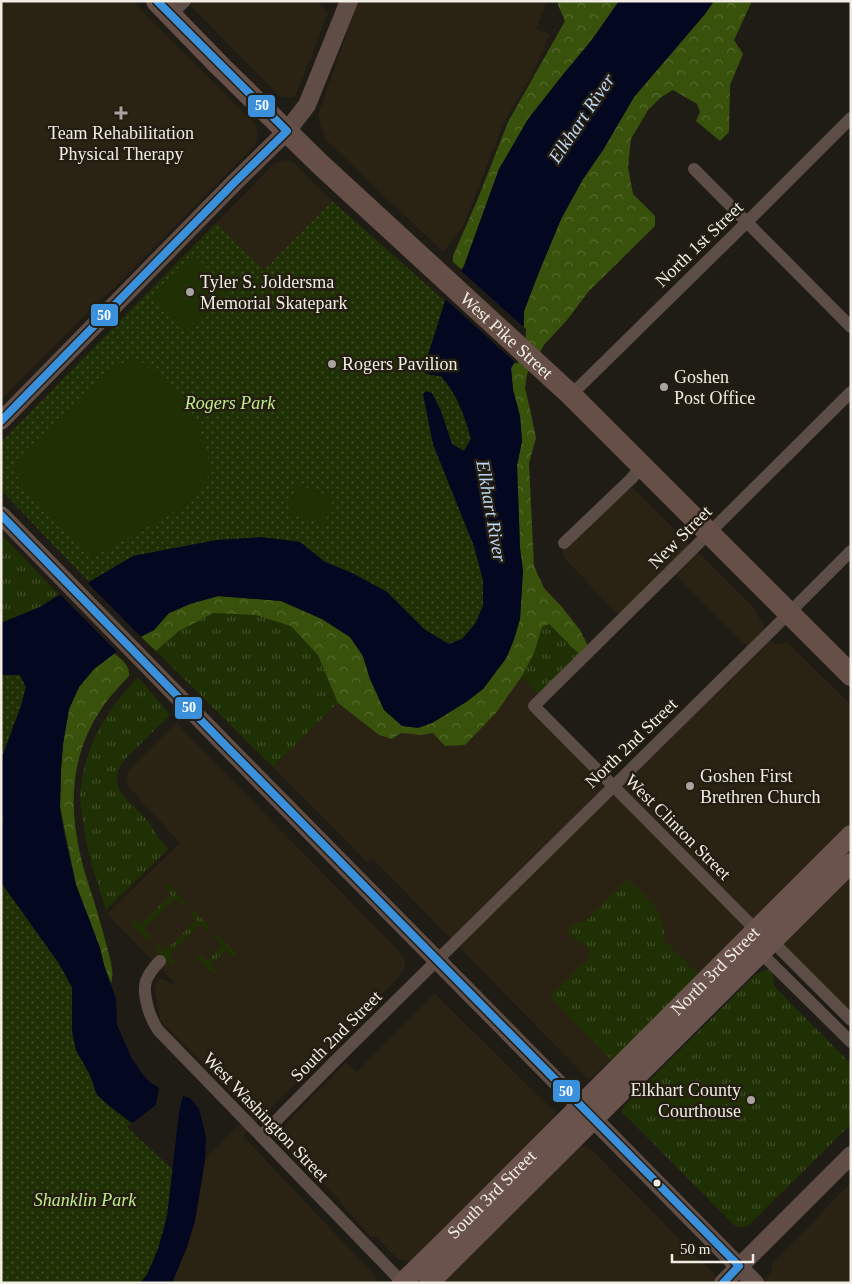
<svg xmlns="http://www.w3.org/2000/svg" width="852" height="1284" font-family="Georgia,serif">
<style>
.built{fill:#2a2313}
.grass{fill:url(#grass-tufts)}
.forest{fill:url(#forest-crowns)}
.park{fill:url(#park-dots)}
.pitch{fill:#203005}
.water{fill:#03071f}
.pier{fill:#1f1c16}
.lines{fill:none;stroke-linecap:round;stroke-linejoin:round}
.street{stroke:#5d4d47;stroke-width:12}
.secondary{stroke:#604d46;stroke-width:18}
.primary{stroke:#69534c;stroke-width:20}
.highway{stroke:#654f47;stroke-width:22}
.bus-1-casing{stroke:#231d12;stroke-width:11}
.bus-1{stroke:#3a90db;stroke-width:8}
.poi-dot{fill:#a8a49d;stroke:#231d12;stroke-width:2}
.bus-dot{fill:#f1ede5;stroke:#231d12;stroke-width:2}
.labels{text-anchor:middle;stroke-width:5;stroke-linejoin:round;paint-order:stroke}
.poi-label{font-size:18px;fill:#f1ede5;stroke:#231d12;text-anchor:start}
.street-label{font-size:18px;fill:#f1ede5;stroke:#231d12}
.park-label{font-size:18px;font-style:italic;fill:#bfed89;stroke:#231d12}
.water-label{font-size:19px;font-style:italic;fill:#bcd7f8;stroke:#231d12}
.line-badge{stroke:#231d12;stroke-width:2}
.badge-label{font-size:14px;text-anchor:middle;font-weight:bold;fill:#fff}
</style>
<defs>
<pattern id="grass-tufts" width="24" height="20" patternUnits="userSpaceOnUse" patternTransform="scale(1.25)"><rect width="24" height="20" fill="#203005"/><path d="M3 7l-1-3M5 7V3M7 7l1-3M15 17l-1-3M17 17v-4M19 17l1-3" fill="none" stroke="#414e29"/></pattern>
<pattern id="forest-crowns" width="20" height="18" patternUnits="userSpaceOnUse" patternTransform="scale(1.25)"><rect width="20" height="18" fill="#38510b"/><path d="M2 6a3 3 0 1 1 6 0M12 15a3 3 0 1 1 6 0" fill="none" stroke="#556a2e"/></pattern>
<pattern id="park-dots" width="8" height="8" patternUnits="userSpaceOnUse" patternTransform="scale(1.25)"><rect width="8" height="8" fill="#203005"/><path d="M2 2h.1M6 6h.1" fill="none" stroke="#414e29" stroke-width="1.8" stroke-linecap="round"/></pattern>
</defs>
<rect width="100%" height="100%" fill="#1f1c16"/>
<!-- built -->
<g class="built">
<path d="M1,1H132L255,124L258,134L256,144L112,290L97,303L1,400Z"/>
<path d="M186,1H316L328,13L296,95L292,98L279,96Z"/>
<path d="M358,1H547L536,29L550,34L532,75L503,124L463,227L443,252L325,139L318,115Z"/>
<path d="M283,160L293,162L332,201L264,270L216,223L276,162Z"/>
<path d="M632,487L753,607L774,644L788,643L851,705V1014L756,927L616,785L752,651L670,569L621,617L566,560L562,554V548L566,544Z"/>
<path d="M522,676L542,698L534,706L755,929L733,945L589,1080L373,859L368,863L273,767L338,703L379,735L401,733L422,735L433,733L465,745L496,713Z"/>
<path d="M177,722L181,728L395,947L404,958L405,966L402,973L355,1024L243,1136L377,1278L378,1283H172L187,1247L195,1221L205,1160L251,1113L160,1020L154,986L158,980L162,979L166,980L171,985L174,982L107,914L180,843L129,787L127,780L128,771Z"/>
<path d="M435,994L555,1112V1116L582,1146L589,1147L723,1283H431L410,1261L399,1260L377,1238L371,1237L348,1212L337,1198L279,1141L278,1136L281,1129L346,1062L357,1072Z"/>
<path d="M851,1182V1283H760L772,1271L771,1266Z"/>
</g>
<!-- grass -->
<g class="grass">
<path d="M1,534L59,595L40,607L1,623Z"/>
<path d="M522,596L583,658L542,698L519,674Z"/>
<path d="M246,597L368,673L273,767L156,651L154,630Z"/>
<path d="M138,677L170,715L125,759C103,788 130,800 147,820C151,824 153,829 156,834C159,839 164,844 168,849L106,910C96,878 85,847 82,814C81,807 80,801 80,795C84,747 106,711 138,677Z"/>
<path d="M628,879C646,898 667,911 664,940L699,975L612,1061L550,997L588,959L590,950L586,945L577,941L568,932V930L577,922H585Z"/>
<path d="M168,884L184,900V903L182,905L175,898L144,929L150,936L146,939L130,922L132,919H133L140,925L171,895L165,887Z"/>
<path d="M192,910H194L210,928L207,930L200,924L169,955L175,962L172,965H171L155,948L158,945L165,951L196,920L190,914Z"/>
<path d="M219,936L236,953L233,956L226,950L211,965L217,972L214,975L197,958L198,956L200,955L207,961L221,946L215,938Z"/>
<path d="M765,970H769L773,973L774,986L851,1064V1124L750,1224C742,1229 737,1228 731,1222L629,1119L621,1112L625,1105L756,974Z"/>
</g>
<!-- forest -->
<g class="forest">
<path d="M558,1H619L499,169L464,266L461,269L453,262V256L479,196L508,122L565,21L558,5Z"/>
<path d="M714,1H752L734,40L743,54L730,85L729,132L720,141L696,121L700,112L697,104L673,90L660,98L648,110L631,139L628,167L633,194L655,216V226L589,291L567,320L544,345L527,374L525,388L530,409L536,438L529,463L534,566L544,588L562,607L580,630L590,650L583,658L549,624L542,627L534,653L522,676L496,713L465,745L445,746L433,733L422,735L401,733L392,739L379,735L338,703L318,655L291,626L256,615L213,613L179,631L156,651L141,637L154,630L169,613L190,604L218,596L281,601L322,619L350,637L363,656L370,679L432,723L466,702L483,689L508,655L520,619L523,571L520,548L517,465L522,441L520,416L513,390L511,368L523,350L524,311L539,272L561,219L583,179L603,150L634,97L705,14Z"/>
<path d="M114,653C122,660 130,665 129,676C119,687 108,698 100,711C63,768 70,830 91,892C97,910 102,928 107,947C109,954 111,962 112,969C113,974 112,979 111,984L104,965L100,948L90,921L76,885L60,807L61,770L63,744L69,709L79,687L94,669Z"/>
</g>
<!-- park -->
<g class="park">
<path d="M332,201L445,301L425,365V373L432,375L441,376C457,394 465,416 471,439L464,451L452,444L441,411L433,444L474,546L483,580V606L475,624L462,639L449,644L425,630L387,592L352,573L325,562L300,542L284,541L217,540L133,556L89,582L1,490V442L216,223L264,270Z"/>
<path d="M1,675H20L26,687L21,706L1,760Z"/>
<path d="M1,884L3,885L58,962L72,987L76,1049L90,1075L97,1095L113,1109L132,1123L127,1127L173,1170C168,1205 164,1257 140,1283H1Z"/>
</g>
<!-- pitch -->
<g class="pitch">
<path d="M194,254L228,289L186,330L152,296Z"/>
<path d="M138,359C162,379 190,402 201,431C203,438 205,446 207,454C209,464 211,474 205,483C193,504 162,519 141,531C125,539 109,548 93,556L19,480L15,468L16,460L113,366Z"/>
<path d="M297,485L334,497L325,524L288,513Z"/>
</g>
<!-- water -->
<g class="water">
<path d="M619,1H714L705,14L634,97L603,150L583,179L561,219L539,272L524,311L523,350L511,368L513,390L520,416L522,441L517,465L520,548L523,571L520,619L514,640L505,660L483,689L466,702L432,723L418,728L402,726L384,710L370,679L363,656L350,637L322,619L281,601L218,596L190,604L169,613L154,630L131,641L94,669L79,687L69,709L63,744L61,770L60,807L64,833L76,885L100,948L104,965L116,999L117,1025L132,1059L144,1076L151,1083L159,1088L156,1105L132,1123L113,1109L97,1095L90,1075L76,1050L72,1031V987L58,962L3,885L1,884V824L4,818L1,815V760L21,706L26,687L20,675H1V623L40,607L59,595L79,588L133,556L217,540L262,537L300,542L325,562L352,573L387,592L425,630L449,644L462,639L475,624L483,606V580L474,546L433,444L423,394L426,391L432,393L441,411L452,444L464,451L471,439C465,416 457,394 441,376L432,375L425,373V365L445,301L454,287L464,266L499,169L528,119L565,72L596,35Z"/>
<path d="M183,1096L190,1098L199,1109L206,1137L205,1160L195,1221L187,1247L172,1283H140L147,1275L158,1249L167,1217L179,1112Z"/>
</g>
<!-- pier -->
<g class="pier">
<path d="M459,269L526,329L525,351L517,364L444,298Z"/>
<path d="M86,581L142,638L132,643L118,653L58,592L78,586Z"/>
</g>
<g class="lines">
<!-- street -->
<g class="street">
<path d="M171,15L185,1"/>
<path d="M694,169L851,327"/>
<path d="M571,395L747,222L851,118"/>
<path d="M564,543L631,479L642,466"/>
<path d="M755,929L534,706L709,533L851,392"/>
<path d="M772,941L851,1020"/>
<path d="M760,952L851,1042"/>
<path d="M160,961C154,967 149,973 146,981C142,995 150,1018 158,1030L403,1283"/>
<path d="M261,1136L338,1058L774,628L851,551"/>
</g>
<!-- secondary -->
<g class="secondary">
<path d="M1,421L234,183L287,131L307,105L349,1"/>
<path d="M1,515L232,752L755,1283"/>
<path d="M723,1283L851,1155"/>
</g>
<!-- primary -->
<g class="primary">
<path id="s1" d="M402,1283L445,1241L851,835"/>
<path d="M429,1283L851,863"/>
</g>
<!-- highway -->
<path class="highway" id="s2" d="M157,1L219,65L321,165L571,395L851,675"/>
<defs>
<g id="bus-1">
<path d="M1,421L234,183L287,131L157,1"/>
<path d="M1,515L232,752L739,1266L723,1283"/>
</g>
</defs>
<!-- bus-1 casing -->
<use href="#bus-1" class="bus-1-casing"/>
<!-- bus-1 -->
<use href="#bus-1" class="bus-1"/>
</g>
<!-- markers -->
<g class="poi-dot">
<path d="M118.5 105.5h5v5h5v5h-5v5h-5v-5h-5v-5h5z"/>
<circle cx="190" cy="292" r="5"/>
<circle cx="332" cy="364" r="5"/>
<circle cx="664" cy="387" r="5"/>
<circle cx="690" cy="786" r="5"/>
<circle cx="751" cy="1100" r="5"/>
</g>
<circle class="bus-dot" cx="657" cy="1183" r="4.5"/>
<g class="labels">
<!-- poi labels -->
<g class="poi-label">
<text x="121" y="139" text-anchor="middle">Team Rehabilitation<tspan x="121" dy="21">Physical Therapy</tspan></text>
<text x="200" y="288">Tyler S. Joldersma<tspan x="200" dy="21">Memorial Skatepark</tspan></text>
<text x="342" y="370">Rogers Pavilion</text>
<text x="674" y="383">Goshen<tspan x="674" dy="21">Post Office</tspan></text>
<text x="700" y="782">Goshen First<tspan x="700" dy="21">Brethren Church</tspan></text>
<text x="741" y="1096" text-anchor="end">Elkhart County<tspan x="741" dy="21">Courthouse</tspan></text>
</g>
<!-- street labels -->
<g class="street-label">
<text transform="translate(699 244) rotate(-44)" y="6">North 1st Street</text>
<text dy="6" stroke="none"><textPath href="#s2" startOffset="484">West Pike Street</textPath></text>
<text transform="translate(680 537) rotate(-45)" y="6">New Street</text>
<text transform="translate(631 743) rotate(-44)" y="6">North 2nd Street</text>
<text transform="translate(678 827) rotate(45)" y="6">West Clinton Street</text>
<text dy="6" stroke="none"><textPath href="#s1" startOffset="442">North 3rd Street</textPath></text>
<text transform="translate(336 1036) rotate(-45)" y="6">South 2nd Street</text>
<text transform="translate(266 1117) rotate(46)" y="6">West Washington Street</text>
<text dy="6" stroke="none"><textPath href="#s1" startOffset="126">South 3rd Street</textPath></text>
</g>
<!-- park labels -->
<g class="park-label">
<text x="230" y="409">Rogers Park</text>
<text x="85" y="1206">Shanklin Park</text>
</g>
<!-- water labels -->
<g class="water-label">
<text transform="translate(581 118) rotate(-56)" y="7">Elkhart River</text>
<text transform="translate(492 511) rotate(80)" y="7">Elkhart River</text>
</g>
</g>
<g class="line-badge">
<rect x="247" y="94" width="29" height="24" rx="5" fill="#3a90db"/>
<rect x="90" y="303" width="29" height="24" rx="5" fill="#3a90db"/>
<rect x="174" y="696" width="29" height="24" rx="5" fill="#3a90db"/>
<rect x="552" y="1079" width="29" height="24" rx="5" fill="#3a90db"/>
</g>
<g class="badge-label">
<text x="262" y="110">50</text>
<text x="104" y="320">50</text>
<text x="189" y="712">50</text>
<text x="566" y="1096">50</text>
</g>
<!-- border -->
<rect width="852" height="1284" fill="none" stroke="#f1ede5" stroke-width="5"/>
<!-- scale -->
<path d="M672 1254v8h81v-8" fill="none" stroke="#f1ede5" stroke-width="2.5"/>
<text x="680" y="1254" font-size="15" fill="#f1ede5" stroke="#231d12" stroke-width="4" paint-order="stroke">50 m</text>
</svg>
